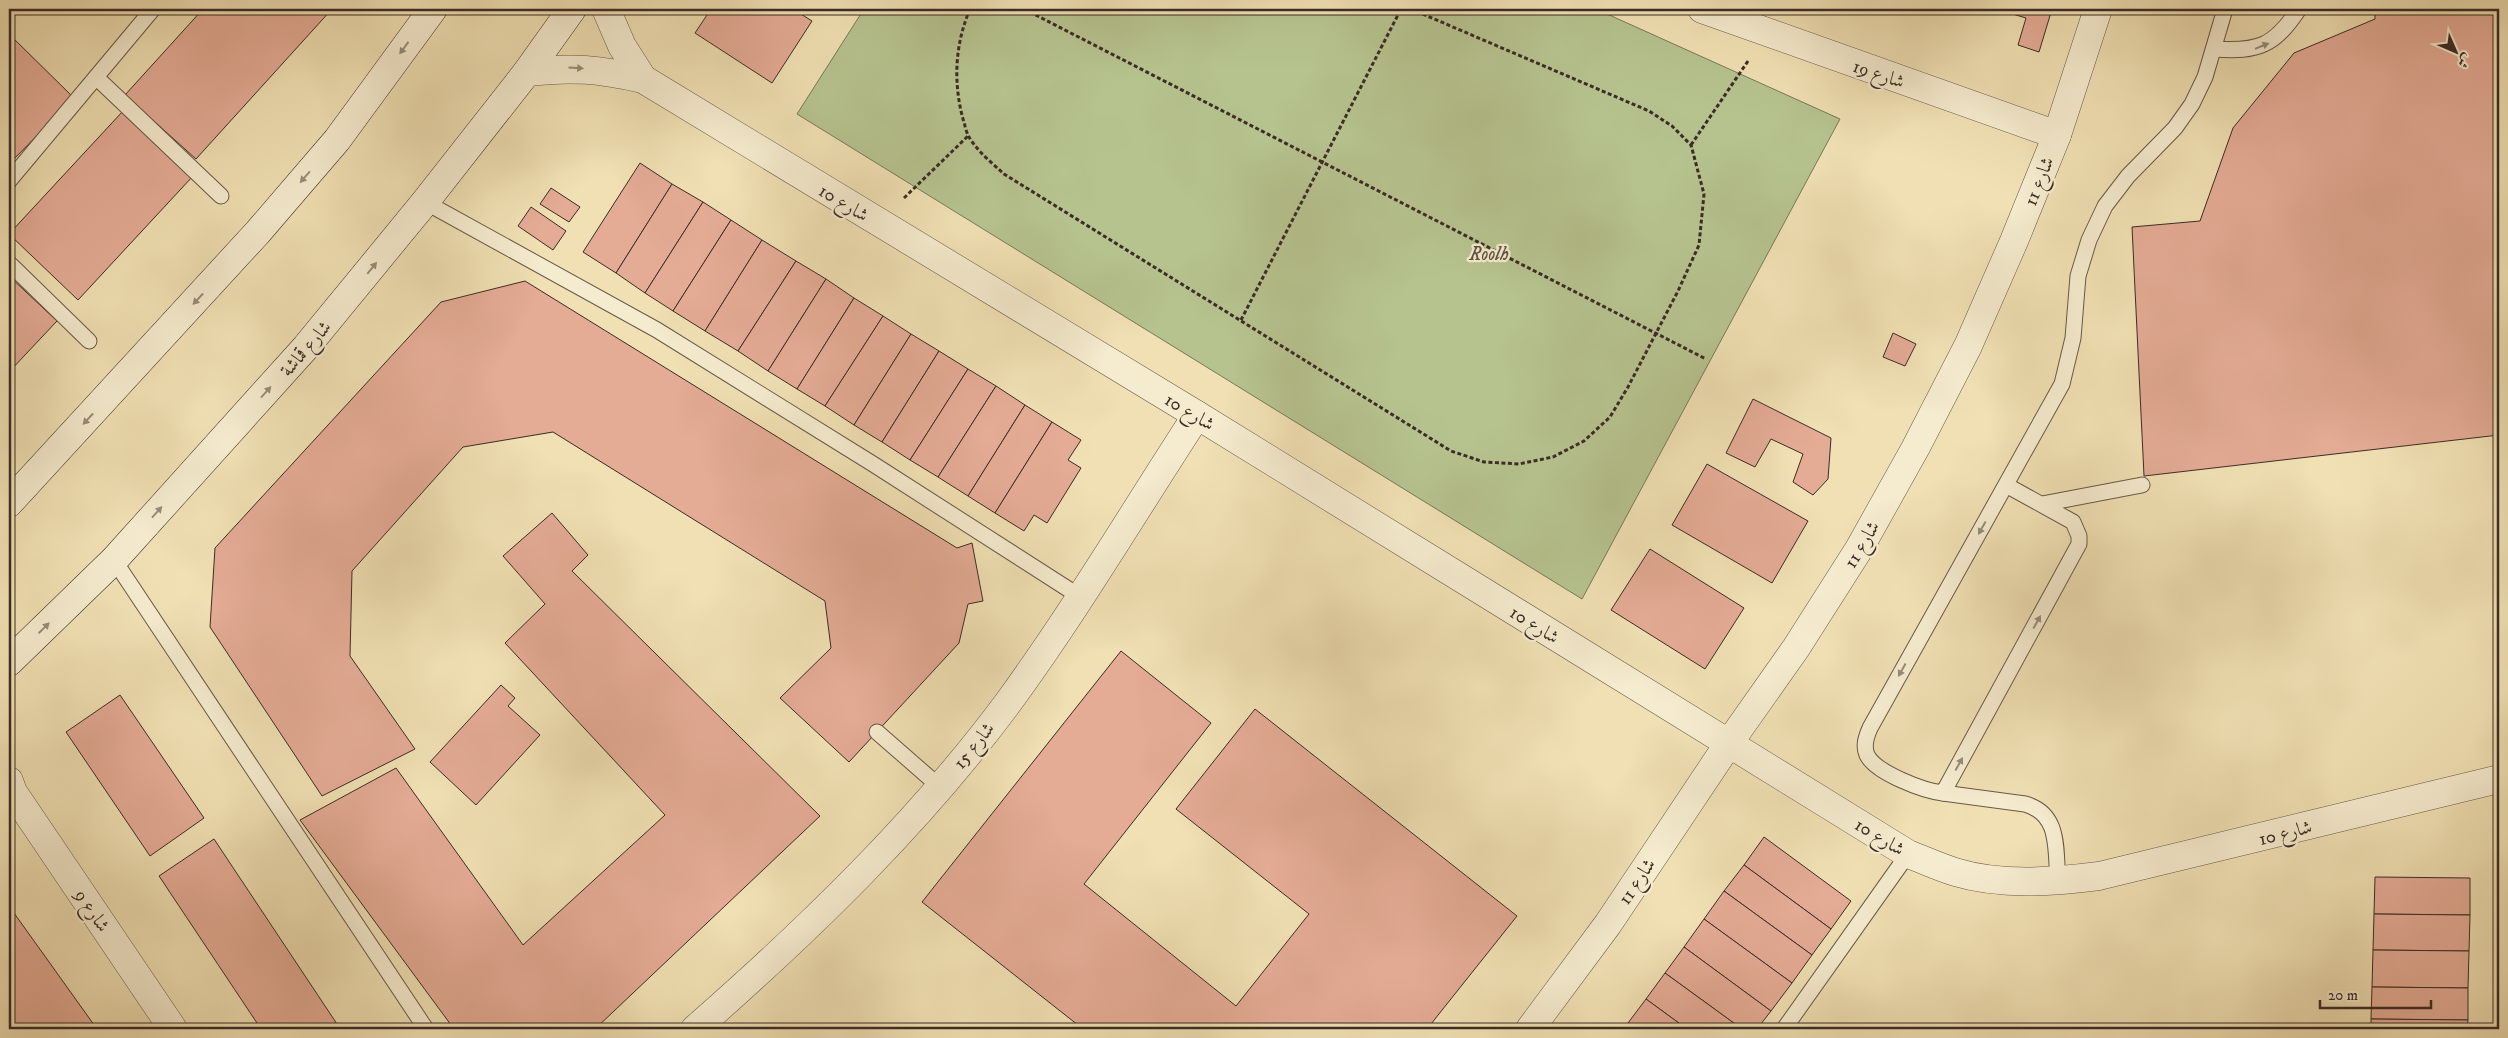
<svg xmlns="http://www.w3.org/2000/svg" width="2508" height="1038" font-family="'IM FELL DW Pica',Amiri,serif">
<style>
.green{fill:#b6c38f;stroke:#78785a}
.building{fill:#e4ab95;stroke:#3b2c25}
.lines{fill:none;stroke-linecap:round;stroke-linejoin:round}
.lane-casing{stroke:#685948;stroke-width:17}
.street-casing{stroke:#685948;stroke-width:29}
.secondary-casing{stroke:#3b2c25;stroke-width:29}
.path{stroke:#3b2c25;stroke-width:3;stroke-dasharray:4 2.5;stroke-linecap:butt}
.lane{stroke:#f5ebce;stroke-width:15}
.street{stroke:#f5ebce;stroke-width:28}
.secondary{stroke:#f5ebce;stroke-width:28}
.oneway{fill:#988c7a}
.labels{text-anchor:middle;stroke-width:4.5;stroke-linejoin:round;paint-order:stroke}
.street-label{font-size:19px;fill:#3b2c25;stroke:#f5ebce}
.park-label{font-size:19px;font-style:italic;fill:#5a5240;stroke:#f5ebce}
</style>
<rect width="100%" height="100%" fill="#f0e0b3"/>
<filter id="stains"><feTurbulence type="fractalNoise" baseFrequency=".004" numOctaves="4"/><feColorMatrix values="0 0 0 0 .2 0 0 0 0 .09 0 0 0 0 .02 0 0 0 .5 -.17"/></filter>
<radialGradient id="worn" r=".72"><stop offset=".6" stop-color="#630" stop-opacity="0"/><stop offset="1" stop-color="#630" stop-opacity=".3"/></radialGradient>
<!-- green -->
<path class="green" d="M864,9H1596L1840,119L1582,599L797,114Z"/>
<!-- building -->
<g class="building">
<path d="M203,9H332L196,159L125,95Z"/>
<path d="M711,9H793L812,21L772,83L695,33Z"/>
<path d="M1996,9H2052L2039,52L2018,45L2026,18Z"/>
<path d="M2375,9H2499V435L2144,476L2132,227L2200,221L2233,128L2294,53L2375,19Z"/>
<path d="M9,34L74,98L9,164Z"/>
<path d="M123,111L193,176L78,300L9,234Z"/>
<path d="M640,163L672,184L616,273L583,252Z"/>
<path d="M672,184L703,202L645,293L616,273Z"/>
<path d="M551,188L580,207L569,222L540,204Z"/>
<path d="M703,202L731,220L673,311L645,293Z"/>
<path d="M531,207L566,231L553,250L518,226Z"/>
<path d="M731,220L762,240L705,331L673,311Z"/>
<path d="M762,240L796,261L738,351L705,331Z"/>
<path d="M796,261L826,279L768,371L738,351Z"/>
<path d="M9,276L57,321L9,372Z"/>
<path d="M826,279L854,298L797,389L768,371Z"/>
<path d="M525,281L957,548L972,543L983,601L968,604L959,643L849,762L780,698L831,648L825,601L553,432L463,447L352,571L350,656L415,749L322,796L210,627L215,548L441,302Z"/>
<path d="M854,298L883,316L825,406L797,389Z"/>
<path d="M883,316L911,334L854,425L825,406Z"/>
<path d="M1893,333L1916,344L1905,366L1883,357Z"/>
<path d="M911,334L939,351L882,442L854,425Z"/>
<path d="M939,351L968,369L910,460L882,442Z"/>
<path d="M968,369L996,386L938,477L910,460Z"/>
<path d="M996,386L1025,405L968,496L938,477Z"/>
<path d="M1753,399L1831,438L1828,479L1813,495L1793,482L1803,454L1771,439L1755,467L1726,453Z"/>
<path d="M1025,405L1052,422L995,513L968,496Z"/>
<path d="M1052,422L1081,440L1068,460L1081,468L1047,523L1034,515L1024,531L995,513Z"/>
<path d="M1707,464L1808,521L1772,583L1672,525Z"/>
<path d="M552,513L588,555L572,571L820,816L595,1029H454L300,820L396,768L523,945L665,815L505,643L545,604L503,556Z"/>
<path d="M1650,549L1744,608L1705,669L1611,610Z"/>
<path d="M1121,651L1211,723L1084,884L1236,1006L1309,914L1176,809L1255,709L1517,916L1427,1029H1083L922,902Z"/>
<path d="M501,685L515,698L508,706L540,735L476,805L430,762Z"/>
<path d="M120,695L204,818L150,856L66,732Z"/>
<path d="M1764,837L1851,901L1831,929L1744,865Z"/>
<path d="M214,839L339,1027L335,1029H261L159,876Z"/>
<path d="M1744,865L1831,929L1812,955L1724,891Z"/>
<path d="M2375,877L2470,878V915L2374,914Z"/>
<path d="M1724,891L1812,955L1792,983L1704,919Z"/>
<path d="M9,906L97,1029H9Z"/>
<path d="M2374,914L2470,915L2469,951L2373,950Z"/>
<path d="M1704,919L1792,983L1771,1011L1684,947Z"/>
<path d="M1684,947L1771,1011L1757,1029H1742L1665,973Z"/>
<path d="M2373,950L2469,951L2468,988L2372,987Z"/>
<path d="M1665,973L1742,1029H1687L1646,999Z"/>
<path d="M2372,987L2468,988V1020L2371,1019Z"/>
<path d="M1646,999L1687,1029H1629L1625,1027Z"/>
<path d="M2371,1019L2468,1020L2467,1029H2371Z"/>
</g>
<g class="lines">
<defs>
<g id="lane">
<path d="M2214,49C2259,52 2274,46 2299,9"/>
<path d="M97,78L221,196"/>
<path d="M9,181L153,9"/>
<path d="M425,202L657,330L873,464L1079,596"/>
<path d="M9,263L89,341"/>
<path d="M2006,485L2073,522L2079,536V544L1943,793C1924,791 1876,773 1867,755C1863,746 1866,737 1870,728L2062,384L2073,338L2078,276L2089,240L2105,206L2128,176L2175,128L2192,104L2205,77L2225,9"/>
<path d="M2042,504L2142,485"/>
<path d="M114,560L426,1029"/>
<path d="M877,732L940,787"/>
<path d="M1943,793L2025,804C2061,814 2055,850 2058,881"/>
<path d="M1784,1029L1908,854"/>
</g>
<g id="street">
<path d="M606,9L622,46L643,79"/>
<path d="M1702,9L2057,135"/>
<path d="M527,72C573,67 598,69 643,79L1197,415L1908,854C1924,860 1939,867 1955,872C2001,886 2052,882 2099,876L2499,779"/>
<path d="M9,781L13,792L173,1029"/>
<path d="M695,1029C809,929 919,823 1010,700C1077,608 1135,510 1197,415"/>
<path d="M1530,1029L1608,924L1729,743L1796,648L1859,549L1916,447L1968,346L2014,241L2057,135L2098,9"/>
</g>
<g id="secondary">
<path d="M9,503L258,232L337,140L433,9"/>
<path d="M9,662L114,560L306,347L425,202L527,72L572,9"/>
</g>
</defs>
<!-- lane casing -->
<use href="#lane" class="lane-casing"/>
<!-- street casing -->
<use href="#street" class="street-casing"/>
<!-- secondary casing -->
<use href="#secondary" class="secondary-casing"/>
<!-- path -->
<g class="path">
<path d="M970,9C955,44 953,82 963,119C965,125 966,132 969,137C978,152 992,163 1004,174L1451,451L1484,462L1519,464L1553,457L1584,441L1610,417L1628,387L1678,291L1699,245L1704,194L1691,145L1672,126L1649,111L1411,9"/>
<path d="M1024,9L1706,359"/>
<path d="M1691,145L1748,61"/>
<path d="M904,198L968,136"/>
<path d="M1241,320L1401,9"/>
</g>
<!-- lane -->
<use href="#lane" class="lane"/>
<!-- street -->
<use href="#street" class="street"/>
<!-- secondary -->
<use href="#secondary" class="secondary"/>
</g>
<!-- one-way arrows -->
<defs><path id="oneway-solid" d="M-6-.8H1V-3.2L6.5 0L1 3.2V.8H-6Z" transform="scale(1.25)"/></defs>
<g class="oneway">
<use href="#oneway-solid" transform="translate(2262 46) rotate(-22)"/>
<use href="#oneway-solid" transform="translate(404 48) rotate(126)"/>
<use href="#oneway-solid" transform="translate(576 68) rotate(4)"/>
<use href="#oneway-solid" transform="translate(305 177) rotate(131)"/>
<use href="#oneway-solid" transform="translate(372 268) rotate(-51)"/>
<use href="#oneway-solid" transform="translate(198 299) rotate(133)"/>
<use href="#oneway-solid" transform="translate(266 392) rotate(-48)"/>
<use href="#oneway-solid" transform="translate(88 419) rotate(133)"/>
<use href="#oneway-solid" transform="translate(157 512) rotate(-48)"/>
<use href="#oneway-solid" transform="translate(1982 528) rotate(119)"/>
<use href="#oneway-solid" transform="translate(2037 622) rotate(-61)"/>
<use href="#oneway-solid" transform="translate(44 628) rotate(-44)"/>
<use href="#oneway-solid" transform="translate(1902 670) rotate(119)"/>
<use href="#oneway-solid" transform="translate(1959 764) rotate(-61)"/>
</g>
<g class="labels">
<!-- street labels -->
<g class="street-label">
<text transform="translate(1879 73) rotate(19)" y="7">شارع 19</text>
<text transform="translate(2038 181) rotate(-68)" y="7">شارع 11</text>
<text transform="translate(844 202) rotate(31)" y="7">شارع 10</text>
<text transform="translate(305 348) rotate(-49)" y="7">شارع قماشة</text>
<text transform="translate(1190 411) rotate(31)" y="7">شارع 10</text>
<text transform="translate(1861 544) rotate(-59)" y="7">شارع 11</text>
<text transform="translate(1535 624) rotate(32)" y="7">شارع 10</text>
<text transform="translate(973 745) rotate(-51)" y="7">شارع 15</text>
<text transform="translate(2285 832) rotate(-14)" y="7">شارع 10</text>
<text transform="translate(1880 836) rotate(31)" y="7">شارع 10</text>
<text transform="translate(1636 881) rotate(-56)" y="7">شارع 11</text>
<text transform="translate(93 910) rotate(56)" y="7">شارع 9</text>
</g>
<!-- park labels -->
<g class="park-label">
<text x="1489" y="260">Roolh</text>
</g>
</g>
<!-- margin -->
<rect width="2508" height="1038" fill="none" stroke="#f0e0b3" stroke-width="30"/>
<rect x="10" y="10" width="2488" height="1018" fill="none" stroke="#3b2c25" stroke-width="2.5"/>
<rect x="15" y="15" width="2478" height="1008" fill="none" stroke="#3b2c25"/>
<!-- north arrow -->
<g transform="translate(2456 52) rotate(135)" stroke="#f5ebce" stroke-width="4" paint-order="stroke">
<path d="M0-4L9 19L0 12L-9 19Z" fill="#3b2c25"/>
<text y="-8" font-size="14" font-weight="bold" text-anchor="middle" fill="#3b2c25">ش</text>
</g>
<!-- scale -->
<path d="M2320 1000v8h111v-8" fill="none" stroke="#3b2c25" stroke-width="2.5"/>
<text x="2328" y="1000" font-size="15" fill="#3b2c25" stroke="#f5ebce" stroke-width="4" paint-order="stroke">20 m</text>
<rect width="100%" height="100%" filter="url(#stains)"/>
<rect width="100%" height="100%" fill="url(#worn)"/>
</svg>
